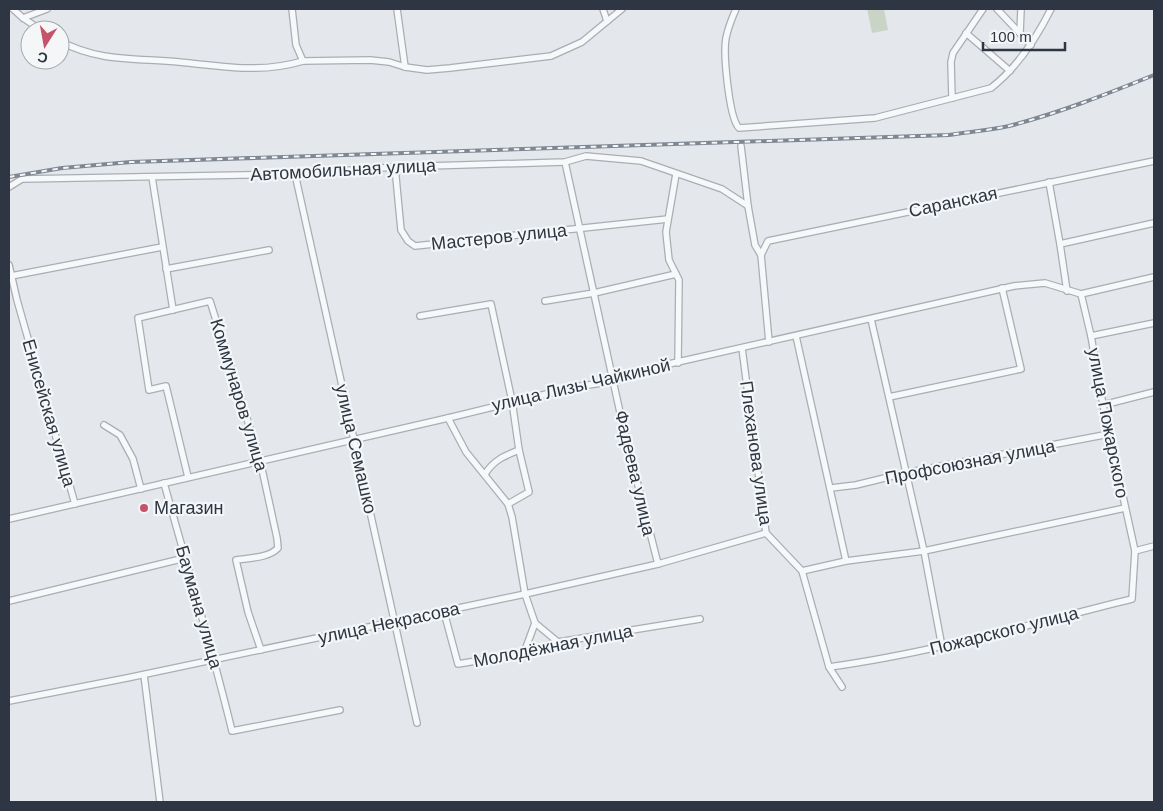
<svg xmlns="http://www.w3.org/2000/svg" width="1163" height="811" font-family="Helvetica,sans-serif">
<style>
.garden{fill:#cad4c6}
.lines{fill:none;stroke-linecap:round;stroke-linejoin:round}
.minor-casing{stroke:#a9aeb5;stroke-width:8}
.minor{stroke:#f7f8f9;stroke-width:5.5}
.rail-casing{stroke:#7f8793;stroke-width:4}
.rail{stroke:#f4f6f8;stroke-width:2;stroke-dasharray:5.5;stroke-linecap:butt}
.poi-dot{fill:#c5546a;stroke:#f4f6f8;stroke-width:2}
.labels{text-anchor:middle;stroke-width:4.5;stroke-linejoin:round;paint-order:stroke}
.street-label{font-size:18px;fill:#2d3642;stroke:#f4f6f8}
.poi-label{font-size:18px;fill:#2d3642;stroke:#f4f6f8;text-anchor:start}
</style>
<rect width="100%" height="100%" fill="#e4e7eb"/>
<!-- garden -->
<path class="garden" d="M867,9H884L888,30L872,33Z"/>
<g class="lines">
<defs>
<g id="minor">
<path d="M13,9L23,18L41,30"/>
<path d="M292,9L296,45L303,61L370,60L389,62L405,67L427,70L450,68L551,56L582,42L622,9"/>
<path d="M397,9L405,67"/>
<path d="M603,9L607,21"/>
<path d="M736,9C732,18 728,28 726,38C723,53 729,118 739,128L875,118L991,88C1018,67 1036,39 1051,9"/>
<path d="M997,9L1031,45"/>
<path d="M23,18L47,9"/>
<path d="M966,33L1010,71"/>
<path d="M1020,33L1021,9"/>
<path d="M60,41C98,62 137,58 179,62C223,66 259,74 303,61"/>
<path d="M952,98L951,62L953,53L983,9"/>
<path d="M741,146L748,206L755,245L761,255L769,342"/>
<path d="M565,162L623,426L658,564"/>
<path d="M395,167L401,230L408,241L415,246L668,219"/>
<path d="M295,174L417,723"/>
<path d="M676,174L666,232L669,260L679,280L678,363"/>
<path d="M152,177L173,310"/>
<path d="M1049,182L1060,244"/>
<path d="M9,187L22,179L295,174L395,167L565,162L586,156L641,161L722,189L748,206"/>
<path d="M761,255L768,241L1154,161"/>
<path d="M9,265L17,300L75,504"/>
<path d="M166,269L269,250"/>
<path d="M11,276L162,247"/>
<path d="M1067,291L1060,244L1154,223"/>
<path d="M545,301L594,293L676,274"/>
<path d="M420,316L491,304L512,401L519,450L529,492L508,504"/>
<path d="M871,319L924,551L942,647"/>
<path d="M796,336L846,561"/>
<path d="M1091,336L1154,323"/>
<path d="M742,348L766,533L802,571L829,667L842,687"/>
<path d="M889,397L1021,369L1002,288"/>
<path d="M1103,405L1154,392"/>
<path d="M448,418L466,452L508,504L512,517L525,594L535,623L558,642"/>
<path d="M104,425L120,435L133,459L141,489"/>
<path d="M485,474C494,460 504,456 519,450"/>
<path d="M188,477L166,386L149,390L138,318L210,301L260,460L277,538L278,548C269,558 249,558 236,560L248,612L261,650"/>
<path d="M164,483C187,566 212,648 232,731L340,710"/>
<path d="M831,488L856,485L905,473L1109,434"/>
<path d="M9,519L448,418L575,387L615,381L660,366L1014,286L1045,283L1081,294L1154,277"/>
<path d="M1135,551L1154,546"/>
<path d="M802,571L846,561L924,551L1125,508"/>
<path d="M9,601L185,558"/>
<path d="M444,612L458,664L524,653L558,642L700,619"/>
<path d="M524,653L535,623"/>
<path d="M829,667C931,653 1031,624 1132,599L1135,551L1103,405L1091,336L1081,294"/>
<path d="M144,675L160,802"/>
<path d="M9,701L127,678L525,594L658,564L766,533"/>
</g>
</defs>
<!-- minor casing -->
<use href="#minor" class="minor-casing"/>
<!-- minor -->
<use href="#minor" class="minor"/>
<defs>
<path id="rail" d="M9,177L62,168L131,162L949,135C969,132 990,130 1009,126C1059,113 1107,94 1154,75"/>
</defs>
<!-- rail casing -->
<use href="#rail" class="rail-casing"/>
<!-- rail -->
<use href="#rail" class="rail"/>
</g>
<!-- markers -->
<circle class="poi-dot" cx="144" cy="508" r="5"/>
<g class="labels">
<!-- street labels -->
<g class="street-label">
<text transform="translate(343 170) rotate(-3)" y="6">Автомобильная улица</text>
<text transform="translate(953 202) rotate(-12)" y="6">Саранская</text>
<text transform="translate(499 237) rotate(-6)" y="6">Мастеров улица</text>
<text transform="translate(581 385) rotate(-13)" y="6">улица Лизы Чайкиной</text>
<text transform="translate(239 395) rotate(73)" y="6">Коммунаров улица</text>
<text transform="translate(49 413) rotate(74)" y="6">Енисейская улица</text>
<text transform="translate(1108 423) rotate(79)" y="6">улица Пожарского</text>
<text transform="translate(356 449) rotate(77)" y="6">улица Семашко</text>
<text transform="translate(756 453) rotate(82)" y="6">Плеханова улица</text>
<text transform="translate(970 462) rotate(-11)" y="6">Профсоюзная улица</text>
<text transform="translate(635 473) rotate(77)" y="6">Фадеева улица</text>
<text transform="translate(199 607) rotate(74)" y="6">Баумана улица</text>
<text transform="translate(389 623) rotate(-12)" y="6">улица Некрасова</text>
<text transform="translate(1004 631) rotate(-14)" y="6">Пожарского улица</text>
<text transform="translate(553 646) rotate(-11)" y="6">Молодёжная улица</text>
</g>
<!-- poi labels -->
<g class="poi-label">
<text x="154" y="514">Магазин</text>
</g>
</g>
<!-- border -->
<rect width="1163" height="811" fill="none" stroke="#2d3642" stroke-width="20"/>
<!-- north arrow -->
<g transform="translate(45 45) rotate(191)"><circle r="24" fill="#f4f6f8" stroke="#a4a9af"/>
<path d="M0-4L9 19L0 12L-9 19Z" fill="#c5546a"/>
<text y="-8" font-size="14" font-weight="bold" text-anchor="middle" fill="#2d3642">С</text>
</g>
<!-- scale -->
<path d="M983 42v8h82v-8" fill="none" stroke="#2d3642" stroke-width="2.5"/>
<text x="990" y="42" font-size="15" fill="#2d3642" stroke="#f4f6f8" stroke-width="4" paint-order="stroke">100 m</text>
</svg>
